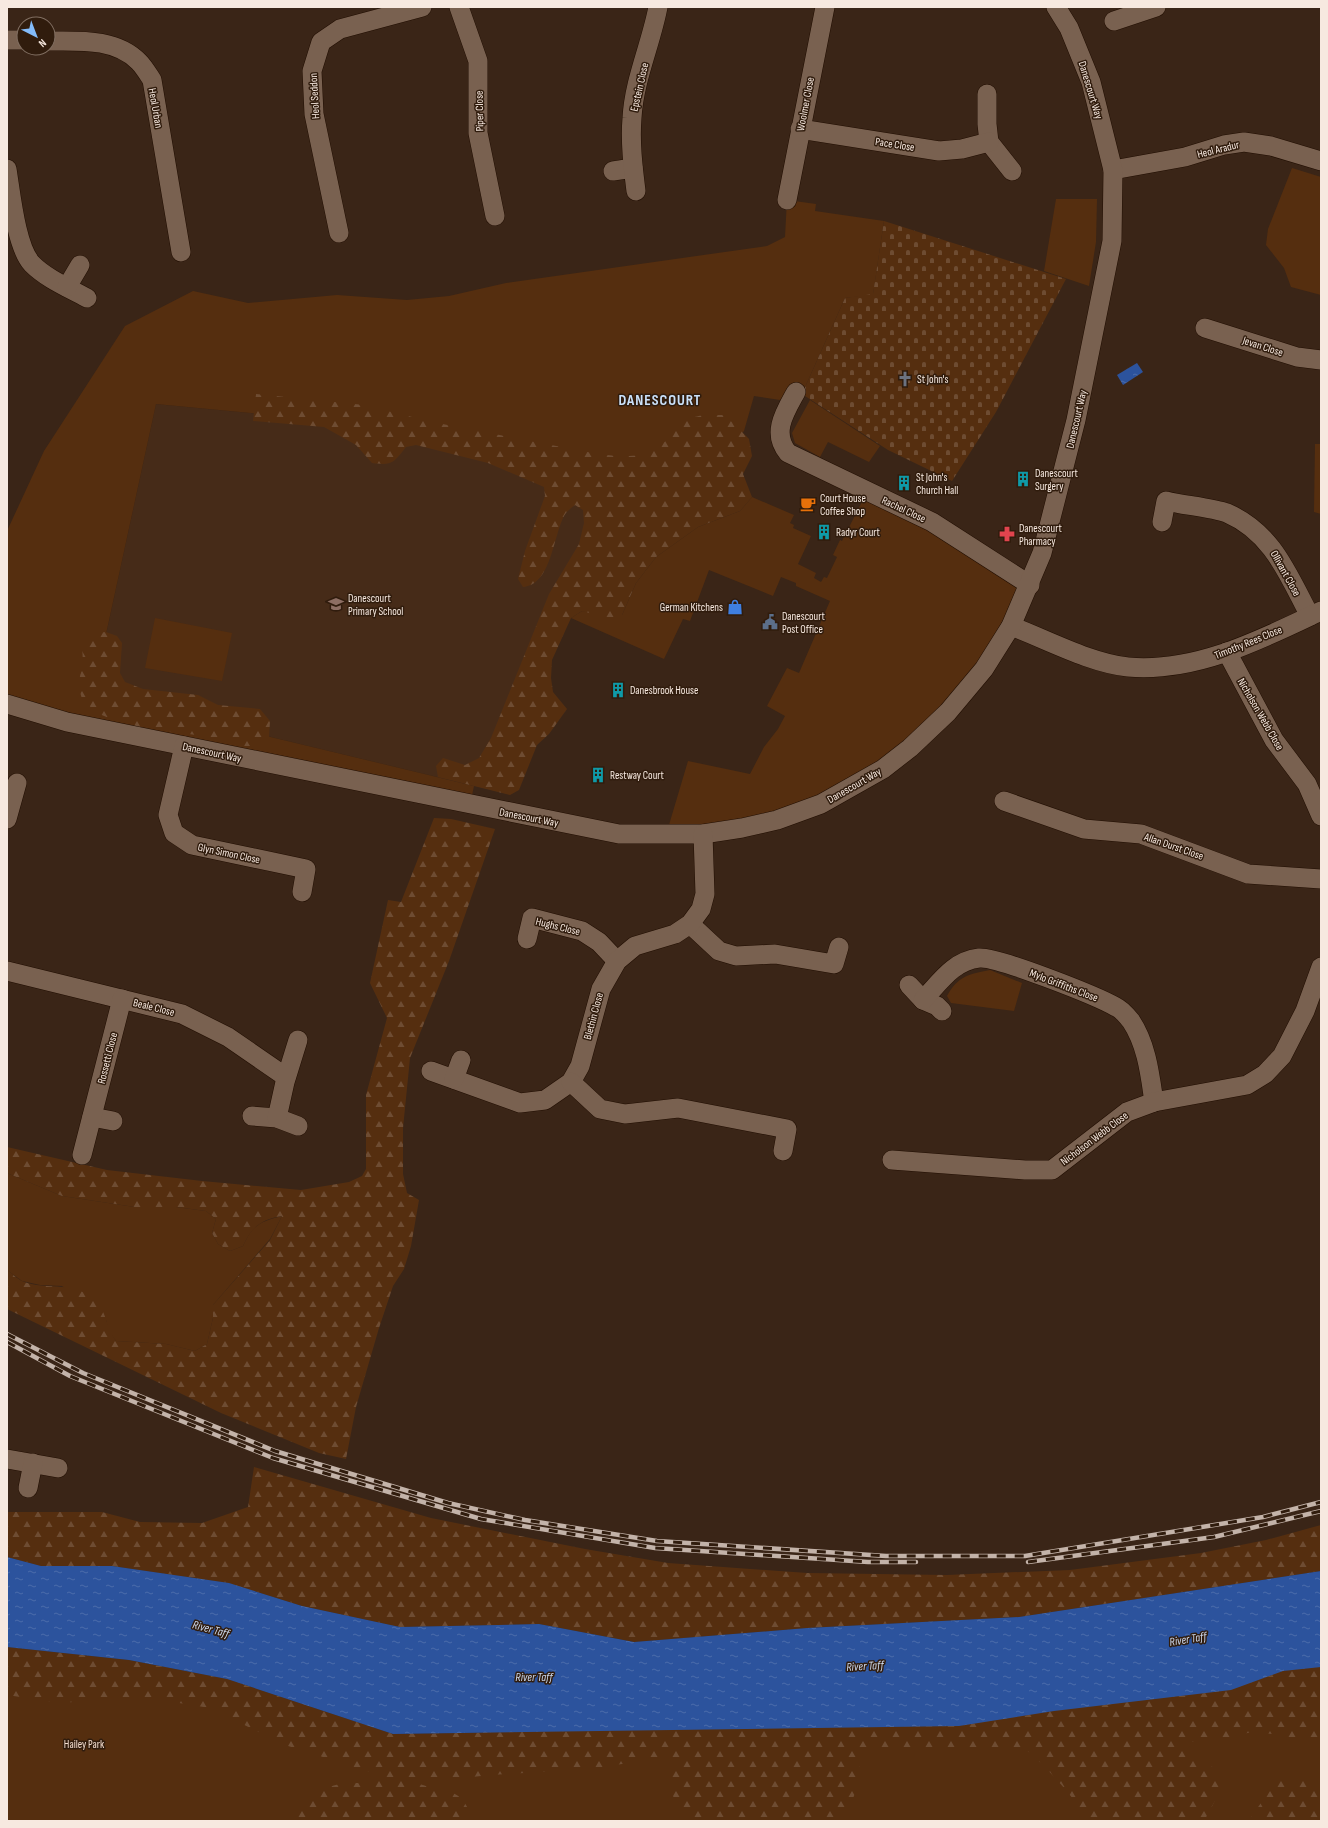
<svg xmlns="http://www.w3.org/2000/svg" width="1328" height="1828" viewBox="0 0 1328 1828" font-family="'Sofia Sans Condensed',sans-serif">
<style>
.built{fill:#462b18}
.green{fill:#552e0f}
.forest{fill:url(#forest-firs)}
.cemetery{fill:url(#cemetery-stones)}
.water{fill:url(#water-ripples)}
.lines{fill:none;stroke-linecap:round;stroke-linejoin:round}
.street-casing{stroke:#210e02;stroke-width:20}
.street{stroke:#796150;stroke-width:19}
.rail-casing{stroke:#c3b3a9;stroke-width:4.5}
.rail{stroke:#301c0d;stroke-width:3;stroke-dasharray:9;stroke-linecap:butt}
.labels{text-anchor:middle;stroke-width:3;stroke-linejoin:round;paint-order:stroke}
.street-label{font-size:11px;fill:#f7e9e0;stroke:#301c0d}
.poi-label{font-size:11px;fill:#f7e9e0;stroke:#301c0d;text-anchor:start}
.park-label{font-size:11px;fill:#f4ddcf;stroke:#301c0d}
.water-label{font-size:12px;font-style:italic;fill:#cedaef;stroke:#301c0d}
.district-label{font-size:15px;font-weight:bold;letter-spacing:1px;fill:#cbe1f9;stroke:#301c0d}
</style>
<defs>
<pattern id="forest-firs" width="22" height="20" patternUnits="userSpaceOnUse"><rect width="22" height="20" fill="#552e0f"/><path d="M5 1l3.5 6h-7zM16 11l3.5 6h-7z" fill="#6e4c32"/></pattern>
<pattern id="cemetery-stones" width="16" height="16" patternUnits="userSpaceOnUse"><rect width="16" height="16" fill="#552e0f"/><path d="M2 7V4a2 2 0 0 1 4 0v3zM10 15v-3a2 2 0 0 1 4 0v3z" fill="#6e4c32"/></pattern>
<pattern id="water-ripples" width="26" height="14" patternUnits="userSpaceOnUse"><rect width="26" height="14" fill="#2c539d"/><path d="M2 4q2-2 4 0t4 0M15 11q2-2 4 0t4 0" fill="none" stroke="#4b6caa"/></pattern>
</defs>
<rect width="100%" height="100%" fill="#3a2517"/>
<polygon class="built" points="156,404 358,423 616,489 474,786 93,694"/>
<g class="green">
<polygon points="1292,168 1321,177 1321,295 1291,287 1284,268 1266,245 1268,229"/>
<polygon points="1056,199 1097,199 1096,242 1089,286 1044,271"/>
<polygon points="787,200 816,204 815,211 884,221 873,295 845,298 802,394 789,391 780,400 754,396 744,431 732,443 626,494 358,423 156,404 93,694 474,786 470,805 7,704 7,531 44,451 125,326 193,291 248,303 337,295 407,300 449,296 506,283 767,246 785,237"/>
<polygon points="810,400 880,446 869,462 828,442 820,457 795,443 792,433"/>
<polygon points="1315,444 1321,444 1321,514 1314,512"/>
<polygon points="867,492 1030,585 948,712 821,804 666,835 688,761 750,774 764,747 778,729 785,716 767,706 787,668 799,673 830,601 796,586 796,583 781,577 773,596 709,570 690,621 683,619 664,659 571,618 582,611 622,615 636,583 656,557 698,527 740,511 752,497 794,515 790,523 794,525 793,528 811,536 798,564 816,573 814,578 821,582 824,577 827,578 837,557 833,555 840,540 842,541"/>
<polygon points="155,618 232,633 222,681 145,668"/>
<path d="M990,970l32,13 -8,28 -63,-8 -4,-7c11,-20 22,-22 43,-26z"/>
<path d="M7,1173l55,23 73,11h41l30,4 10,8 -4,14 6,11 12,7 13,-5c10,-22 17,-24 39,-30l-12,23 -57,66v13l-6,26 -12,7 -29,-7 -50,-3 -7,-9 -3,-12 -44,-34 -22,-1 -18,-4 -15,-11z"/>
<polygon points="7,1656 363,1742 1321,1662 1321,1821 7,1821"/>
</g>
<g class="forest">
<path d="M256,394l108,11 68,17 166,32c19,2 39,5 57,-4 5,-2 10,-9 14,-13 22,-23 25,-22 56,-22l24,24 3,17 -9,18 9,23 -12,14 -42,16 -42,30 -20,26 -14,32 -7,5 -33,-9 -11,7 -19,42 -1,18 2,14 14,17 -18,25 -12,11 -18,45 -9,5 -72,-18 -2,-11 7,-8 22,7 14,-7 12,-20 58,-144 30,-50 5,-21 -1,-13 -8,-5c-4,3 -9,7 -11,11 -11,21 -13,69 -41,71l-5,-8 7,-28 20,-55 -1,-9 -56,-24 -72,-18 -10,2c-12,15 -13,19 -34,16l-16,-18 -32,-18 -71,-6z"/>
<polygon points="106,632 117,636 122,643 120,673 125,682 143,689 198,695 218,705 260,709 270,721 269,737 267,742 258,746 245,746 219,738 128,726 97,713 82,699 78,685 83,663 82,644 94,633"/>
<path d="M434,818l17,1 44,10 -46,132 -39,97 -7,70v46l4,19 12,7 -8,46 -7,23 -11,17 -14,42 -23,79 -10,52 -27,-6 -98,-40 -214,-104v-39c5,3 10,9 15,11 24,11 57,-3 77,24 8,11 8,24 17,36l50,3 29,7 12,-7 6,-26v-13l57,-65 12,-24c-20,3 -31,11 -39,30l-13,5 -12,-7 -6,-11 4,-14 -10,-8 -30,-4h-41l-73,-11 -55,-23v-26l100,23 95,11 99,9 48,-8 13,-6 4,-7v-74l21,-77 -17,-35 18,-83 13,2z"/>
<polygon points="254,1467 431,1518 585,1549 668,1563 807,1573 947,1575 1070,1570 1201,1553 1266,1540 1321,1525 1321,1571 1019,1617 807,1628 634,1642 539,1624 400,1627 302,1606 228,1583 112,1566 41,1566 7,1557 7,1512 102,1512 140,1522 202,1523 248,1507"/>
<path d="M7,1647l122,13 98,19 166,55 566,-8 95,-15 177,-21 52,-19 38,-4v72l-26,1 -22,-6 -21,-2 -26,6 -31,3 -16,5c7,6 17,9 25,14 27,18 12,39 0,61h-115c-18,-27 -41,-53 -66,-74l-164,3 1,32 -13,30 -9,9h-147c-10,-12 -27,-31 -21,-49 1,-4 7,-9 9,-13l-11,-2 -79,12 -98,6 -39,4h-43c26,16 54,1 63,42h-182c14,-23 33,-37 60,-38 13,0 21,0 33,-7l-98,-31 -75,-37 -68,-11 -82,6 -53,-8z"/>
<polygon points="1297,1777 1321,1780 1321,1821 1248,1821 1274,1785 1283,1778"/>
</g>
<polygon class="cemetery" points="884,221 1066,279 996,412 952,481 888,450 802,394 845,298 873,294"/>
<g class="water">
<polygon points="1137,363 1143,372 1123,385 1117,375"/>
<polygon points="7,1557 41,1566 112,1566 229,1583 302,1606 400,1627 539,1624 634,1642 807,1628 1019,1617 1321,1571 1321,1667 1283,1671 1231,1690 1054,1711 959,1726 393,1734 227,1679 129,1660 7,1647"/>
</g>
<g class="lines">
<defs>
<g id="street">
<polyline points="459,7 478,61 478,133 495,216"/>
<polyline points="1114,21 1156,7"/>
<polyline points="7,40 24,40"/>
<path d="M48,41c31,0 68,-3 91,21 5,5 9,12 13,18l29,172"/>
<polyline points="987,94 987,124 989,142 1012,171"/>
<polyline points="800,129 939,151 962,149 989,142"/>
<path d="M7,169c4,24 9,78 25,95 15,15 37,24 55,34"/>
<polyline points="1113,170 1185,157 1224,145 1244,142 1271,146 1321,161"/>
<polyline points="613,171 633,168"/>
<path d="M636,191c-3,-24 -6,-49 -4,-73 2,-38 19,-74 26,-111"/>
<polyline points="787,200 825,7"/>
<polyline points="339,233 314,114 312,71 321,42 340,29 422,7"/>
<polyline points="67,287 80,265"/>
<polyline points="1205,328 1297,357 1321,360"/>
<path d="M796,392c-11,20 -25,41 -8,61l144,69 98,63"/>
<path d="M1162,522l4,-21c16,4 47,7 61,12 46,20 61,62 83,103"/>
<path d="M1011,626c37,14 79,37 117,41 68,6 134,-28 193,-56"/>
<polyline points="1227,652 1274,740 1307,784 1321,816"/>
<polyline points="7,704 67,722 619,834 703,834 742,828 777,820 821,804 883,769 910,748 948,712 984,669 1011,626 1042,553 1076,420 1112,241 1113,170 1091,82 1069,28 1056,7"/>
<polyline points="184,746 168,815 174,833 192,845 306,869 302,892"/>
<polyline points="1004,801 1084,829 1141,834 1248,874 1321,879"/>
<polyline points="7,819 17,783"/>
<polyline points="690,924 719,951 736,956 775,954 834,964 839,947"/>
<polyline points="527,939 532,918 582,931 599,942 617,961"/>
<polyline points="7,971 182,1014 228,1037 286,1077"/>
<polyline points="909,985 923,1000 937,1006 942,1011"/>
<path d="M923,1000c17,-18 30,-39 56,-42 17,-2 118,38 137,49 5,2 11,9 15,14 16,24 19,54 23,81"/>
<polyline points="431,1071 520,1103 545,1100 571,1082 580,1066 601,989 617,961 635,946 675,934 690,924 701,909 705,894 703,834"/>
<polyline points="454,1079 461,1060"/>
<polyline points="571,1082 600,1109 625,1114 678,1108 787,1129 783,1151"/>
<polyline points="252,1116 277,1118 298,1126"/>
<polyline points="92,1117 113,1121"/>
<polyline points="277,1118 285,1082 298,1040"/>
<polyline points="82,1155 122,999"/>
<polyline points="892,1160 1025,1170 1052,1170 1127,1112 1154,1102 1247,1085 1265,1074 1282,1056 1305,1011 1321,967"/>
<polyline points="7,1459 58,1468"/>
<polyline points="28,1488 33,1463"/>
</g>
</defs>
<use href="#street" class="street-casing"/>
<use href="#street" class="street"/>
<defs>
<g id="rail">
<polyline points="7,1334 83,1373 275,1451 448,1503 525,1520 657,1541 886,1556 1025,1556 1263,1517 1321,1502"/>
<polyline points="7,1342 70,1376 273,1458 481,1519 655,1548 868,1562 916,1562"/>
<polyline points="1028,1562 1214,1537 1321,1511"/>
</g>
</defs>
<use href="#rail" class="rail-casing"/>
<use href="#rail" class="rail"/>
</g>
<defs>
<symbol id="church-bare" viewBox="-9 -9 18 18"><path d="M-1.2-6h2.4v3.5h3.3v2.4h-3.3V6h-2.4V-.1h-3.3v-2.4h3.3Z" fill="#6b7280" stroke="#301c0d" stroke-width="2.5" paint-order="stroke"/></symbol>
<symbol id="building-bare" viewBox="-9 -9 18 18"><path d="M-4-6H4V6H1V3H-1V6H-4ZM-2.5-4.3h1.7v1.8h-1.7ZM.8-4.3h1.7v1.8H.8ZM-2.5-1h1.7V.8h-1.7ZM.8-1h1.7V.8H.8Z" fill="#0f9aa8" stroke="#301c0d" stroke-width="2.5" paint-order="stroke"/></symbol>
<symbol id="cafe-bare" viewBox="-9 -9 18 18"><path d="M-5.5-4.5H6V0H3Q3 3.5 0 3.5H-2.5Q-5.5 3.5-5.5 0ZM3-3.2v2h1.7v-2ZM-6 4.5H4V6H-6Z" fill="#e8710a" stroke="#301c0d" stroke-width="2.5" paint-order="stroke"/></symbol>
<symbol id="pharmacy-bare" viewBox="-9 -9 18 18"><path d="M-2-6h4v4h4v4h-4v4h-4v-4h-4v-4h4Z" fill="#e0444e" stroke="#301c0d" stroke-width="2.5" paint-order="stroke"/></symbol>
<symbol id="school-bare" viewBox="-9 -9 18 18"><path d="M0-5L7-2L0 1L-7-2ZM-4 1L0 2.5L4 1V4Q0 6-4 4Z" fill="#8d6e63" stroke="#301c0d" stroke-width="2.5" paint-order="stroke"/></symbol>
<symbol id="shop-bare" viewBox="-9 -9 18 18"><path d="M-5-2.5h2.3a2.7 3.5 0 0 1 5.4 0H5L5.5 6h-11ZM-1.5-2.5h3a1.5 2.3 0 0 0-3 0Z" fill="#3f7fe0" stroke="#301c0d" stroke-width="2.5" paint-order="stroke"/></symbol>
<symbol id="civic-bare" viewBox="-9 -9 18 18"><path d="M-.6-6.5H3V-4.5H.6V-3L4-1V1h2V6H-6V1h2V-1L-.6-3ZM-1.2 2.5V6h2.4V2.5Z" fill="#5c6f8a" stroke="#301c0d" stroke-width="2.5" paint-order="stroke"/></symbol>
</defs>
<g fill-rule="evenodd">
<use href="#church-bare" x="894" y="368" width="22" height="22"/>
<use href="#building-bare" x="1012" y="468" width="22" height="22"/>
<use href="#building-bare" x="893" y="472" width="22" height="22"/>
<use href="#cafe-bare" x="797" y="493" width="22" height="22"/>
<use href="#building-bare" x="813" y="521" width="22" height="22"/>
<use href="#pharmacy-bare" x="996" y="523" width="22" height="22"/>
<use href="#school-bare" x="325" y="593" width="22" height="22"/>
<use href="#shop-bare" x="724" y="596" width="22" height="22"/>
<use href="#civic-bare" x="759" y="611" width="22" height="22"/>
<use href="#building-bare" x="607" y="679" width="22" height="22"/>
<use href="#building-bare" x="587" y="764" width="22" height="22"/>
</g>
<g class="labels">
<g class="street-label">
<text transform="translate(639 87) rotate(-77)" y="4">Epstein Close</text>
<text transform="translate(1091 90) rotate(73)" y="4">Danescourt Way</text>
<text transform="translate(314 96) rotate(-93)" y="4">Heol Seddon</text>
<text transform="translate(805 104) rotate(-79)" y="4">Woolmer Close</text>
<text transform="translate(156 108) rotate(80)" y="4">Heol Urban</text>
<text transform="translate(479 111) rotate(-91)" y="4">Piper Close</text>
<text transform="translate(895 144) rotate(9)" y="4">Pace Close</text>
<text transform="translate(1218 149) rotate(-14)" y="4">Heol Aradur</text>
<text transform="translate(1263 346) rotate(18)" y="4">Jevan Close</text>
<text transform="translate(1076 419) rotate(-77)" y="4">Danescourt Way</text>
<text transform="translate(904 509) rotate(25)" y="4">Rachel Close</text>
<text transform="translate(1286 573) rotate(61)" y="4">Ollivant Close</text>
<text transform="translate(1248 642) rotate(-22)" y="4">Timothy Rees Close</text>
<text transform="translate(1261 714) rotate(60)" y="4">Nicholson Webb Close</text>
<text transform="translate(212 752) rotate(12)" y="4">Danescourt Way</text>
<text transform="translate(854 785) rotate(-30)" y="4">Danescourt Way</text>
<text transform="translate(529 817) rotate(11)" y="4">Danescourt Way</text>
<text transform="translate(1174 846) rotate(19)" y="4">Allan Durst Close</text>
<text transform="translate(229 853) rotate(12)" y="4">Glyn Simon Close</text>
<text transform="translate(558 926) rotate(14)" y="4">Hughs Close</text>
<text transform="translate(1064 985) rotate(21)" y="4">Mylo Griffiths Close</text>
<text transform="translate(154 1007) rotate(14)" y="4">Beale Close</text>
<text transform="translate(593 1016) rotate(-75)" y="4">Blethin Close</text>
<text transform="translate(107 1058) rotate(-76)" y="4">Rossetti Close</text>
<text transform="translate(1094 1138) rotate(-37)" y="4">Nicholson Webb Close</text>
</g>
<g class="poi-label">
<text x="917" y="383">St John's</text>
<text x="1035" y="477">Danescourt<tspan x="1035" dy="13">Surgery</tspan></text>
<text x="916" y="481">St John's<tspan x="916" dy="13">Church Hall</tspan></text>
<text x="820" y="502">Court House<tspan x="820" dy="13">Coffee Shop</tspan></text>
<text x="1019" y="532">Danescourt<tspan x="1019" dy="13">Pharmacy</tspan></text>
<text x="836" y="536">Radyr Court</text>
<text x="348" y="602">Danescourt<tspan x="348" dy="13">Primary School</tspan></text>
<text x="723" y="611" text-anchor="end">German Kitchens</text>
<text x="782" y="620">Danescourt<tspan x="782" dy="13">Post Office</tspan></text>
<text x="630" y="694">Danesbrook House</text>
<text x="610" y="779">Restway Court</text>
</g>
<g class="park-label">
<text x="84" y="1748">Hailey Park</text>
</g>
<g class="water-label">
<text transform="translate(211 1629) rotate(15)" y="4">River Taff</text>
<text transform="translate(1188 1639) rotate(-9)" y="4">River Taff</text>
<text transform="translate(865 1666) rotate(-3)" y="4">River Taff</text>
<text x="534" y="1681">River Taff</text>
</g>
<g class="district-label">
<text x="660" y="405">DANESCOURT</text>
</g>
</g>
<rect width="1328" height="1828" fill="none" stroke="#f7e9e0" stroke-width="16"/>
<g transform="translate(36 36) rotate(138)"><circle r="19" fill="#301c0d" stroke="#806e61"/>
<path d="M0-3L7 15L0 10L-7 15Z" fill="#83bcfb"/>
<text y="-6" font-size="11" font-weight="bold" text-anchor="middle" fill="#f7e9e0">N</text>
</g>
</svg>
